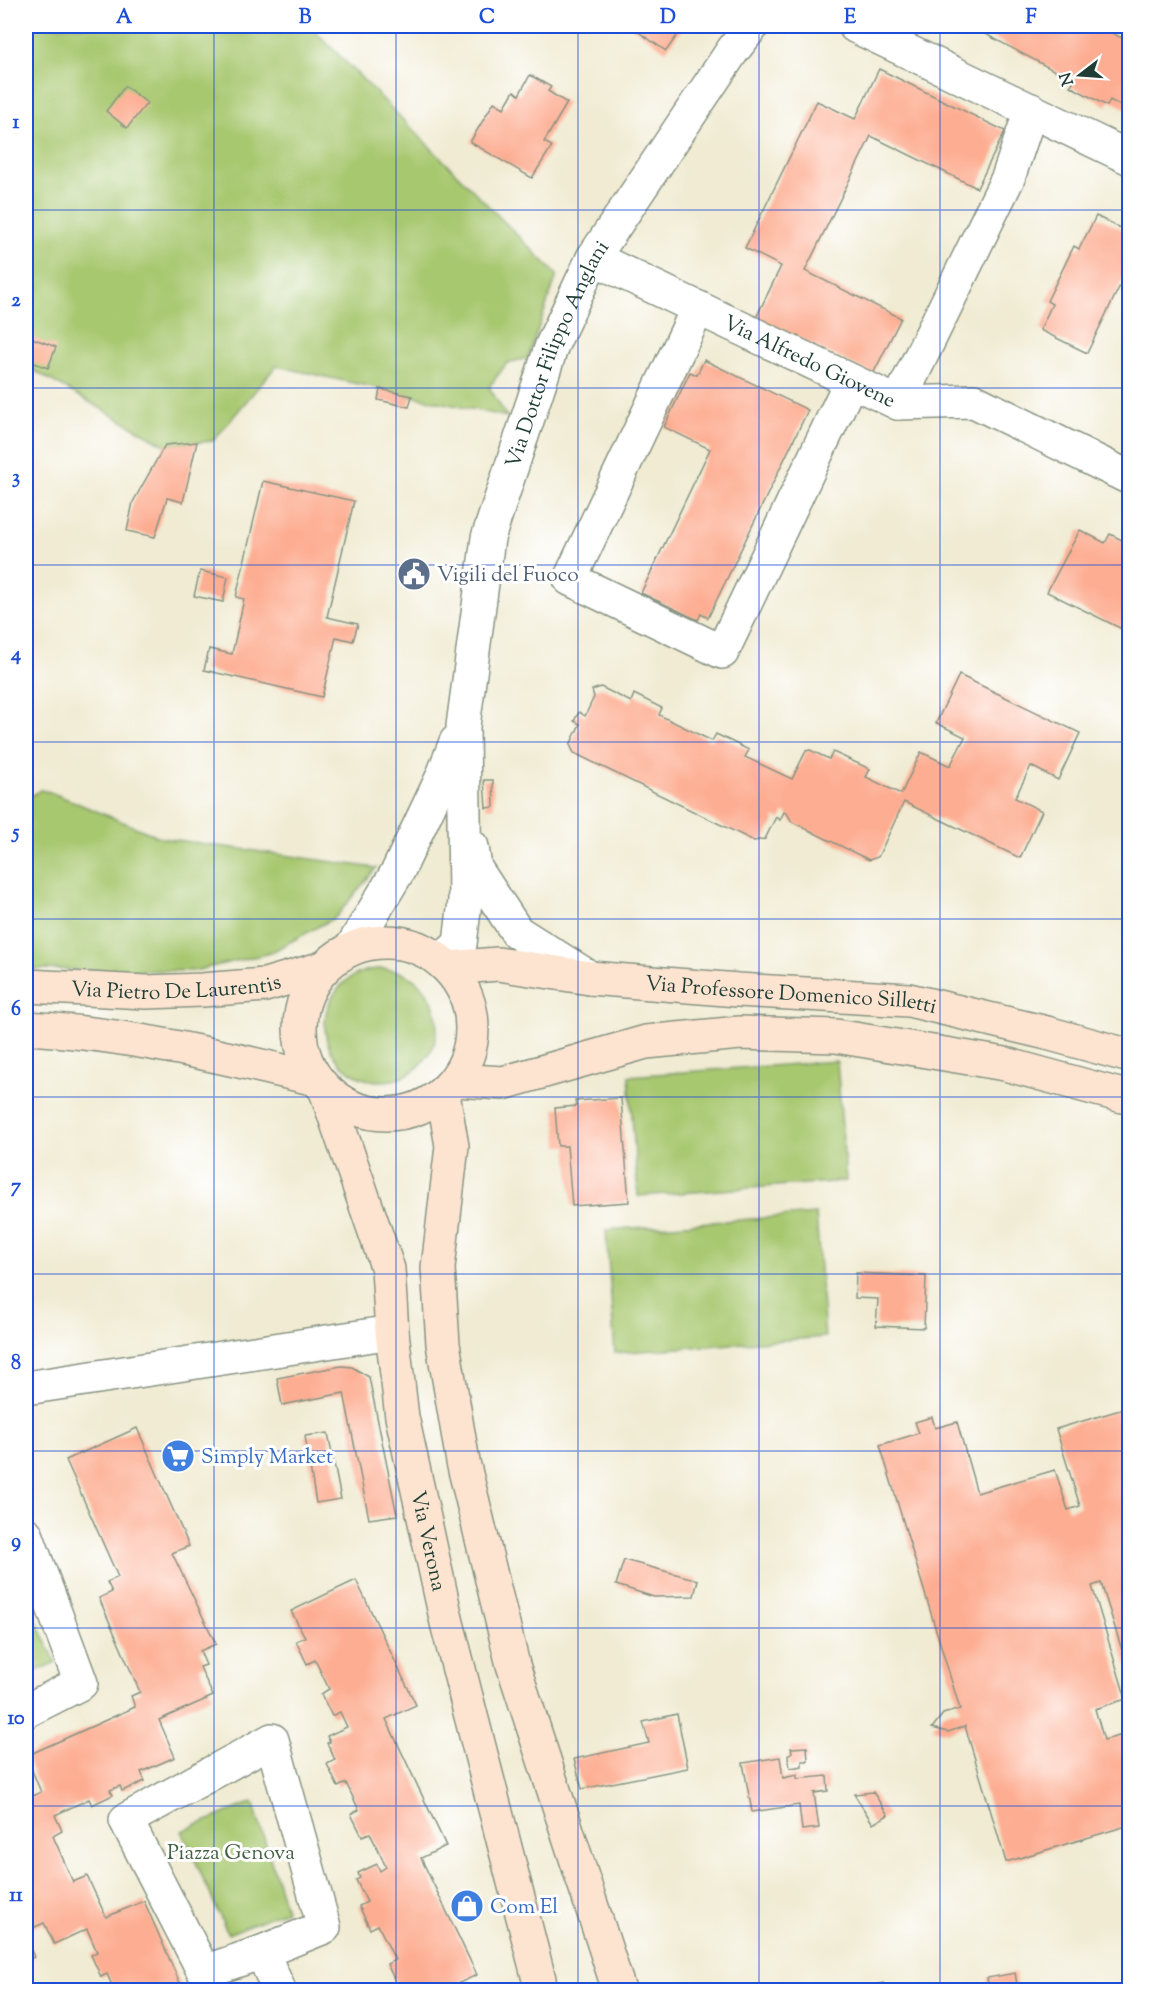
<svg xmlns="http://www.w3.org/2000/svg" width="1155" height="2016" viewBox="0 0 1155 2016" font-family="'Sorts Mill Goudy',serif">
<style>
.green{fill:#a8c870;stroke:#648252;stroke-width:1.5}
.building{fill:#fdad92}
.lines{fill:none;stroke-linecap:round;stroke-linejoin:round}
.street-casing{stroke:#889483;stroke-width:36}
.secondary-casing{stroke:#889483;stroke-width:36}
.street{stroke:#fff;stroke-width:33}
.secondary{stroke:#fde4d1;stroke-width:33}
.grid{fill:none;stroke:#1d4ed8;stroke-width:1.5;stroke-opacity:0.55}
.labels{text-anchor:middle;stroke-width:6;stroke-linejoin:round;paint-order:stroke}
.street-label{font-size:21px;fill:#1f3d34;stroke:#fff}
.service-label{font-size:21px;fill:#4e5e75;stroke:#fff;text-anchor:start}
.shop-label{font-size:21px;fill:#366cbe;stroke:#fff;text-anchor:start}
.park-label{font-size:21px;fill:#416043;stroke:#fff}
.neatline{fill:none;stroke:#1d4ed8;stroke-width:2}
.grid-label{font-size:20px;text-anchor:middle;font-weight:bold;fill:#1d4ed8}
</style>
<rect width="100%" height="100%" fill="#fff"/>
<filter id="ink" filterUnits="userSpaceOnUse"><feTurbulence type="fractalNoise" baseFrequency=".0167" numOctaves="2"/><feDisplacementMap in="SourceGraphic" scale="12" xChannelSelector="R" yChannelSelector="G"/><feConvolveMatrix kernelMatrix="1 2 1 2 8 2 1 2 1" color-interpolation-filters="sRGB"/></filter>
<filter id="wash" filterUnits="userSpaceOnUse"><feTurbulence type="fractalNoise" baseFrequency=".008" numOctaves="4" result="noise"/><feDisplacementMap in="SourceGraphic" scale="24" xChannelSelector="R" yChannelSelector="G"/><feGaussianBlur stdDeviation="1.35" result="paint"/><feColorMatrix in="noise" values="0 0 0 0 0 0 0 0 0 0 0 0 0 0 0 0 0 1.4 0 .05"/><feComposite in="paint" operator="in"/></filter>
<g filter="url(#wash)">
<rect width="100%" height="100%" fill="#f0ebd2"/>
<g class="green">
<polygon points="26,26 310,26 557,275 528,358 507,363 489,387 507,417 276,366 213,441 165,445 26,366"/>
<polygon points="40,790 50,792 162,838 376,868 336,917 270,953 193,971 26,969 26,800"/>
<circle cx="381" cy="1025" r="56"/>
<polygon points="837,1061 846,1181 638,1196 629,1076"/>
<polygon points="816,1214 825,1337 615,1353 606,1230"/>
<polygon points="26,1599 56,1662 26,1676"/>
<polygon points="253,1802 286,1910 228,1934 182,1831"/>
</g>
<g id="blocks">
<g class="building">
<polygon points="630,26 684,26 666,51"/>
<polygon points="978,26 1098,26 1130,42 1130,111 1110,100 1107,106 1070,86 1074,81 976,29"/>
<polygon points="879,69 1005,131 977,188 871,136 805,271 901,318 873,374 756,318 781,266 745,248 817,101 855,119"/>
<polygon points="530,75 551,87 548,91 567,103 544,142 552,146 532,178 470,142 494,102 504,108 514,91 519,95"/>
<polygon points="125,86 147,103 127,128 106,111"/>
<polygon points="1096,216 1130,233 1130,265 1087,353 1040,330 1052,304 1047,301 1074,246 1079,249"/>
<polygon points="32,338 56,347 48,368 26,360"/>
<polygon points="704,360 808,410 708,618 701,614 698,620 641,593 710,449 664,427 690,372 697,375"/>
<polygon points="380,389 412,396 409,407 378,400"/>
<polygon points="197,442 183,502 167,498 155,537 127,531 133,502 165,445"/>
<polygon points="263,481 354,501 327,617 358,624 353,641 336,637 322,697 204,670 209,649 232,654 244,599 236,597"/>
<polygon points="1080,530 1105,543 1110,534 1128,543 1123,552 1130,555 1130,633 1047,592"/>
<polygon points="200,571 228,577 223,602 194,596"/>
<polygon points="959,675 1080,733 1058,780 1031,766 1015,798 1042,811 1020,858 904,802 878,857 869,860 792,822 788,815 784,812 780,820 776,817 765,839 754,841 574,753 570,745 580,724 574,721 579,712 585,716 594,697 592,690 601,687 631,702 634,694 662,708 659,715 712,741 716,734 749,750 745,757 792,779 806,751 810,750 829,759 833,752 870,769 866,777 901,794 921,752 950,766 965,737 936,723"/>
<polygon points="484,780 493,780 494,807 486,808"/>
<polygon points="621,1098 629,1202 572,1206 567,1146 558,1146 555,1108 576,1106 575,1101"/>
<polygon points="856,1273 926,1276 924,1328 876,1326 878,1299 855,1298"/>
<polygon points="341,1366 352,1367 369,1377 397,1515 369,1519 344,1393 282,1405 277,1378"/>
<polygon points="1130,1407 1130,1665 1127,1666 1101,1583 1092,1586 1126,1699 1095,1709 1104,1740 1130,1733 1130,1825 1006,1862 965,1726 948,1732 932,1728 943,1714 960,1709 880,1445 919,1433 915,1422 932,1417 935,1428 957,1422 977,1493 1055,1470 1068,1510 1080,1506 1056,1429"/>
<polygon points="137,1428 189,1546 172,1553 216,1644 200,1651 206,1665 200,1667 213,1696 159,1720 175,1757 141,1772 145,1781 122,1791 120,1786 110,1790 113,1795 92,1805 89,1799 55,1815 62,1831 53,1836 73,1882 87,1876 106,1917 144,1901 183,1990 114,1990 107,1974 101,1977 91,1955 97,1952 87,1929 54,1944 44,1923 26,1931 26,1799 41,1792 26,1756 135,1707 131,1696 140,1692 99,1598 112,1592 107,1582 118,1577 66,1460"/>
<polygon points="328,1433 341,1499 316,1503 305,1436"/>
<polygon points="624,1560 698,1580 694,1596 654,1597 616,1585"/>
<polygon points="356,1580 416,1705 386,1719 446,1846 421,1858 477,1975 444,1990 410,1990 406,1983 398,1987 387,1964 395,1960 378,1925 370,1929 359,1906 367,1902 356,1880 360,1878 358,1873 377,1864 380,1871 386,1867 370,1833 362,1836 351,1814 359,1810 346,1783 338,1787 327,1764 335,1760 327,1743 330,1742 327,1736 347,1727 340,1712 332,1716 321,1694 329,1689 315,1660 307,1664 296,1641 305,1637 291,1611"/>
<polygon points="677,1714 688,1768 582,1789 574,1759 649,1743 643,1722"/>
<polygon points="807,1747 808,1761 802,1761 802,1766 790,1768 788,1755 792,1752 791,1748"/>
<polygon points="780,1757 783,1778 797,1775 797,1779 827,1776 828,1791 814,1793 819,1828 802,1830 799,1805 752,1812 743,1763"/>
<polygon points="873,1792 888,1815 873,1824 854,1794"/>
<polygon points="26,1939 34,1957 26,1961"/>
<polygon points="1015,1973 1018,1990 989,1990 987,1978"/>
<polygon points="884,1983 886,1990 854,1990 854,1989"/>
</g>
</g>
</g>
<g filter="url(#ink)">
<use href="#blocks" fill-opacity="0" stroke="#889483" stroke-width="1.5"/>
<g class="lines">
<defs>
<g id="street">
<polyline points="855,26 1130,158"/>
<path id="s1" d="M593,258l305,145 76,-2 156,77"/>
<polyline points="698,308 570,579 722,652 851,381"/>
<polyline points="898,403 1008,178 1031,110"/>
<polyline points="472,847 475,868 517,932 590,978"/>
<polyline points="351,949 398,871 442,778 456,742"/>
<path id="s2" d="M441,961l19,-17 5,-43 -2,-175 25,-188 64,-193 41,-87 140,-208 19,-24"/>
<polyline points="26,1388 392,1332"/>
<polyline points="26,1534 81,1683 26,1711"/>
<polygon points="272,1740 324,1927 262,1952 204,1972 126,1820"/>
<polyline points="262,1952 279,1990"/>
</g>
<g id="secondary">
<circle cx="386" cy="1028" r="86"/>
<path id="s3" d="M448,968l50,-4 92,14 148,12 171,10 138,33 83,23"/>
<path id="s4" d="M26,986l120,6 56,-2 63,-5 58,-17"/>
<path d="M26,1028c98,5 195,28 290,51"/>
<polyline points="456,1080 503,1083 646,1042 740,1033 836,1036 1005,1064 1130,1098"/>
<path id="s5" d="M326,1091l62,178 4,63 10,85 45,206 92,356 1,11"/>
<polyline points="443,1094 452,1146 438,1268 443,1344 463,1462 513,1665 619,1990"/>
</g>
</defs>
<use href="#street" class="street-casing"/>
<use href="#secondary" class="secondary-casing"/>
<use href="#street" class="street"/>
<use href="#secondary" class="secondary"/>
</g>
</g>
<path class="grid" d="M214,26v1964M396,26v1964M578,26v1964M759,26v1964M940,26v1964M26,210h1104M26,388h1104M26,565h1104M26,742h1104M26,919h1104M26,1097h1104M26,1274h1104M26,1451h1104M26,1628h1104M26,1806h1104"/>
<defs>
<symbol id="civic-disc" viewBox="-11 -11 22 22"><circle r="9.5" fill="#5c6f8a" stroke="#fff"/><path d="M-.6-6.5H3V-4.5H.6V-3L4-1V1h2V6H-6V1h2V-1L-.6-3ZM-1.2 2.5V6h2.4V2.5Z" fill="#fff"/></symbol>
<symbol id="supermarket-disc" viewBox="-11 -11 22 22"><circle r="9.5" fill="#3f7fe0" stroke="#fff"/><path d="M-6-5.5h2.5l.6 2H6L4.5 2H-2.5L-4.4-4H-6ZM-1.5 3.2a1.3 1.3 0 1 0 .1 0ZM3 3.2a1.3 1.3 0 1 0 .1 0Z" fill="#fff"/></symbol>
<symbol id="shop-disc" viewBox="-11 -11 22 22"><circle r="9.5" fill="#3f7fe0" stroke="#fff"/><path d="M-5-2.5h2.3a2.7 3.5 0 0 1 5.4 0H5L5.5 6h-11ZM-1.5-2.5h3a1.5 2.3 0 0 0-3 0Z" fill="#fff"/></symbol>
</defs>
<g fill-rule="evenodd">
<use href="#civic-disc" x="395" y="555" width="38" height="38"/>
<use href="#supermarket-disc" x="159" y="1437" width="38" height="38"/>
<use href="#shop-disc" x="448" y="1887" width="38" height="38"/>
</g>
<g class="labels">
<g class="street-label">
<text dy="7" stroke="none"><textPath href="#s2" startOffset="630">Via Dottor Filippo Anglani</textPath></text>
<text dy="7" stroke="none"><textPath href="#s1" startOffset="240">Via Alfredo Giovene</textPath></text>
<text dy="7" stroke="none"><textPath href="#s4" startOffset="150">Via Pietro De Laurentis</textPath></text>
<text dy="7" stroke="none"><textPath href="#s3" startOffset="345">Via Professore Domenico Silletti</textPath></text>
<text dy="7" stroke="none"><textPath href="#s5" startOffset="464">Via Verona</textPath></text>
</g>
<g class="service-label">
<text x="437" y="581">Vigili del Fuoco</text>
</g>
<g class="shop-label">
<text x="201" y="1463">Simply Market</text>
<text x="490" y="1913">Com El</text>
</g>
<g class="park-label">
<text x="231" y="1859">Piazza Genova</text>
</g>
</g>
<rect width="1155" height="2016" fill="none" stroke="#fff" stroke-width="66"/>
<g transform="translate(1080 75) rotate(253)" stroke="#ffffff" stroke-width="4.5" paint-order="stroke">
<path d="M0-4.5L10 22L0 15L-10 22Z" fill="#1f3d34"/>
<text y="-9" font-size="16" font-weight="bold" text-anchor="middle" fill="#1f3d34">N</text>
</g>
<rect x="33" y="33" width="1089" height="1950" class="neatline"/>
<g class="grid-label">
<text x="124" y="23">A</text>
<text x="305" y="23">B</text>
<text x="487" y="23">C</text>
<text x="668" y="23">D</text>
<text x="850" y="23">E</text>
<text x="1031" y="23">F</text>
<text x="16" y="128">1</text>
<text x="16" y="306">2</text>
<text x="16" y="483">3</text>
<text x="16" y="660">4</text>
<text x="16" y="838">5</text>
<text x="16" y="1015">6</text>
<text x="16" y="1192">7</text>
<text x="16" y="1369">8</text>
<text x="16" y="1547">9</text>
<text x="16" y="1724">10</text>
<text x="16" y="1901">11</text>
</g>
</svg>
